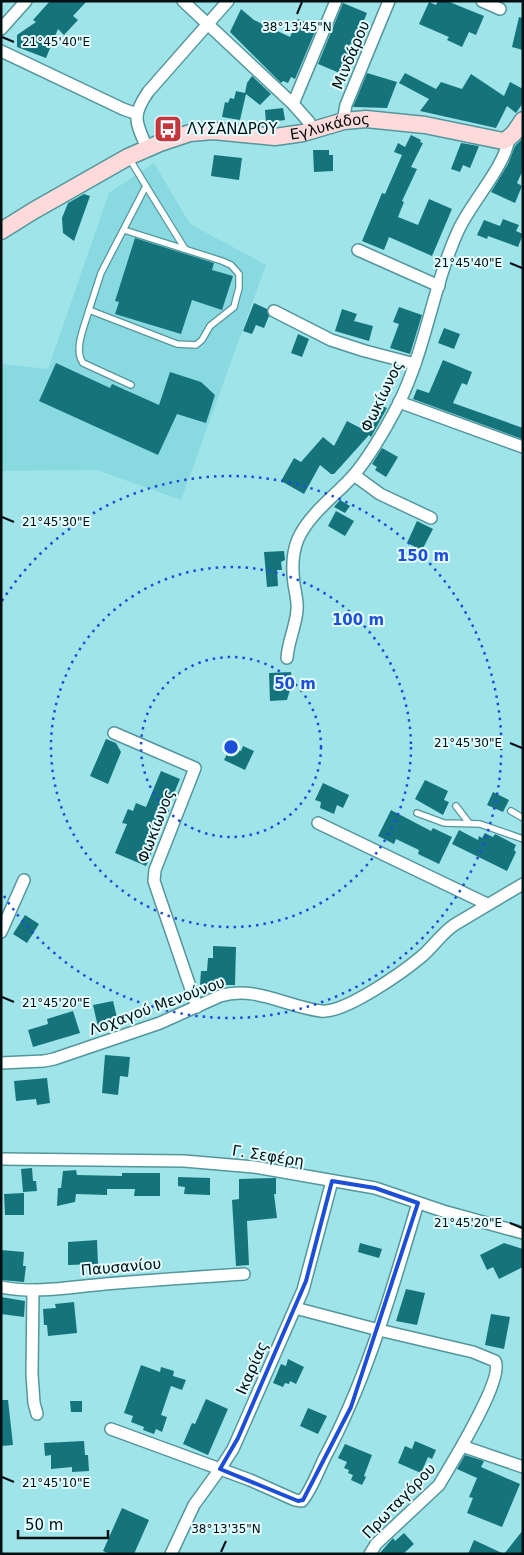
<svg xmlns="http://www.w3.org/2000/svg" width="524" height="1555" viewBox="0 0 524 1555" font-family="'DejaVu Sans',sans-serif">
<style>
.built{fill:#89d9e0}
.building{fill:#15747b}
.lines{fill:none;stroke-linecap:round;stroke-linejoin:round}
.service-casing{stroke:#53969c;stroke-width:8}
.minor-casing{stroke:#53969c;stroke-width:14}
.secondary-casing{stroke:#53969c;stroke-width:19}
.service{stroke:#fff;stroke-width:5.5}
.minor{stroke:#fff;stroke-width:11}
.secondary{stroke:#fedbda;stroke-width:16}
.marked{fill:none;stroke:#1d4ed8;stroke-width:4;stroke-linejoin:round}
.ticks{fill:none;stroke:#000f11;stroke-width:2}
.ring{fill:none;stroke:#1d4ed8;stroke-width:2.5;stroke-dasharray:2.5 5}
.labels{text-anchor:middle;stroke-width:4;stroke-linejoin:round;paint-order:stroke}
.street-label{font-size:15px;fill:#000f11;stroke:#e2fcff}
.poi-label{font-size:15px;fill:#000f11;stroke:#e2fcff;text-anchor:start}
.ticks-label{font-size:12px;text-anchor:middle;fill:#000f11;stroke:#e2fcff;stroke-width:4;stroke-linejoin:round;paint-order:stroke}
.centre{fill:#1d4ed8;stroke:#e2fcff;stroke-width:2.5}
.ring-label{font-size:15px;text-anchor:middle;font-weight:bold;fill:#1d4ed8;stroke:#e2fcff;stroke-width:4;stroke-linejoin:round;paint-order:stroke}
</style>
<rect width="100%" height="100%" fill="#9fe4e9"/>
<polygon class="built" points="154,163 190,224 266,265 181,500 97,470 1,471 1,364 48,369 109,193"/>
<g class="building">
<polygon points="50,1 87,1 73,16 78,20 64,35 58,29 46,58 17,47 17,35 36,22 33,20"/>
<polygon points="438,1 447,1 484,16 476,35 469,32 462,47 447,40 449,37 419,24 429,2 436,5"/>
<polygon points="343,3 367,13 342,74 318,64"/>
<polygon points="241,9 254,20 290,37 298,19 317,27 295,79 291,77 288,83 283,81 281,83 230,32"/>
<polygon points="519,17 523,18 523,50 512,47"/>
<polygon points="367,73 397,82 387,108 353,107"/>
<polygon points="405,73 436,89 441,82 462,89 471,74 504,96 510,82 523,89 523,103 516,113 507,106 496,128 420,111 429,99 399,83"/>
<polygon points="252,76 271,94 260,105 246,94 240,120 222,117 225,102 228,103 230,98 234,99 236,91 245,93 247,83"/>
<polygon points="283,108 285,120 266,123 265,110"/>
<polygon points="411,135 421,140 420,142 423,143 411,167 417,169 402,201 404,202 398,217 418,225 429,199 452,209 432,256 389,237 384,250 362,241 382,193 385,194 402,155 394,152 398,143 405,147"/>
<polygon points="523,138 523,170 517,183 522,186 515,203 491,192 508,164 515,146"/>
<polygon points="461,143 479,146 470,168 463,165 460,172 451,169"/>
<polygon points="313,150 329,150 329,155 333,155 333,171 314,172"/>
<polygon points="214,155 242,158 239,180 211,176"/>
<polygon points="84,194 90,196 74,241 63,233 62,218 68,203"/>
<polygon points="503,219 519,225 516,231 523,234 518,247 488,236 487,239 477,235 484,220 500,226"/>
<polygon points="135,238 214,263 212,270 233,276 222,310 192,300 181,334 115,314 119,302 115,301"/>
<polygon points="254,303 267,309 269,316 264,328 256,325 252,334 243,331"/>
<polygon points="399,307 422,315 410,354 390,348 399,324 393,322"/>
<polygon points="342,309 357,314 354,321 373,326 369,341 335,331"/>
<polygon points="444,328 460,334 454,349 438,343"/>
<polygon points="298,334 309,339 302,357 291,353"/>
<polygon points="443,360 472,372 467,385 462,383 453,403 523,428 522,439 413,399 417,389 429,393"/>
<polygon points="56,363 110,388 112,384 159,405 170,372 201,382 215,395 206,423 177,414 158,455 39,401"/>
<polygon points="378,404 387,408 371,437 369,435 334,474 331,474 320,465 304,494 281,481 294,458 301,462 323,437 334,446 347,421 366,431"/>
<polygon points="382,448 398,457 386,477 375,470 377,467 372,464"/>
<polygon points="340,500 350,506 345,513 334,507"/>
<polygon points="336,511 354,521 345,536 328,526"/>
<polygon points="417,521 433,529 422,550 407,543"/>
<polygon points="284,551 285,560 281,562 282,570 277,570 278,586 267,587 264,552"/>
<polygon points="291,672 292,683 287,700 270,701 269,673"/>
<polygon points="106,739 116,743 121,752 108,784 90,776"/>
<polygon points="231,746 241,751 243,746 254,751 245,770 224,760"/>
<polygon points="161,771 180,779 167,810 162,807 146,846 153,849 146,866 115,853 127,824 122,823 128,809 133,811 136,803 146,807"/>
<polygon points="425,780 448,791 444,800 449,802 443,815 415,799"/>
<polygon points="323,783 349,795 343,808 337,805 334,814 320,808 321,802 315,800"/>
<polygon points="493,792 509,800 503,812 487,805"/>
<polygon points="391,810 431,831 433,828 452,837 439,864 418,854 419,850 396,839 394,844 378,836"/>
<polygon points="459,830 478,840 479,836 482,838 485,833 493,837 495,834 516,845 514,850 516,852 507,871 452,844"/>
<polygon points="25,915 39,924 27,943 13,934"/>
<polygon points="213,946 236,947 235,985 200,985 201,971 207,971 208,958 213,958"/>
<polygon points="113,1001 118,1022 98,1027 93,1005"/>
<polygon points="73,1011 80,1033 33,1047 28,1030 48,1024 47,1019"/>
<polygon points="105,1055 130,1057 128,1077 120,1076 118,1095 102,1093"/>
<polygon points="47,1078 50,1103 37,1105 36,1099 16,1101 14,1081"/>
<polygon points="32,1168 33,1181 36,1181 37,1191 23,1192 21,1169"/>
<polygon points="76,1170 77,1175 122,1176 122,1173 160,1173 160,1196 134,1196 135,1189 107,1189 107,1195 76,1194 75,1202 57,1206 58,1188 61,1188 63,1171"/>
<polygon points="178,1177 210,1178 210,1195 184,1194 185,1187 178,1186"/>
<polygon points="276,1178 276,1194 274,1194 277,1218 247,1221 249,1265 236,1266 232,1200 239,1199 239,1179"/>
<polygon points="24,1193 24,1215 5,1215 4,1194"/>
<polygon points="97,1240 98,1264 68,1265 68,1242"/>
<polygon points="360,1243 382,1249 379,1258 358,1252"/>
<polygon points="504,1243 523,1249 523,1267 499,1279 493,1267 487,1270 480,1255"/>
<polygon points="1,1250 24,1252 23,1266 26,1266 24,1282 1,1280"/>
<polygon points="406,1289 425,1293 417,1325 396,1321"/>
<polygon points="1,1297 25,1301 24,1317 1,1314"/>
<polygon points="74,1302 77,1333 48,1336 47,1325 44,1325 43,1309 56,1308 55,1304"/>
<polygon points="491,1314 510,1317 504,1349 485,1345"/>
<polygon points="288,1359 304,1367 296,1384 290,1381 289,1384 285,1383 283,1387 273,1383 281,1364 286,1366"/>
<polygon points="141,1365 160,1372 161,1367 174,1371 173,1376 186,1380 182,1390 171,1386 161,1415 167,1417 162,1432 156,1429 154,1434 143,1430 144,1427 131,1422 133,1416 124,1413"/>
<polygon points="206,1399 228,1409 208,1455 183,1444 192,1423 195,1424"/>
<polygon points="1,1400 8,1400 13,1445 1,1446"/>
<polygon points="70,1401 82,1401 82,1412 71,1412"/>
<polygon points="308,1408 327,1416 318,1434 300,1426"/>
<polygon points="84,1441 85,1455 88,1455 89,1471 72,1472 72,1467 51,1469 51,1455 45,1456 44,1443"/>
<polygon points="415,1441 436,1450 432,1459 428,1457 421,1473 398,1463 405,1446 412,1449"/>
<polygon points="345,1444 372,1455 364,1476 366,1477 362,1485 351,1480 353,1475 348,1473 349,1470 344,1468 347,1462 338,1458"/>
<polygon points="465,1455 484,1461 481,1467 520,1484 502,1527 467,1513 473,1498 469,1497 477,1478 457,1469"/>
<polygon points="122,1508 149,1520 134,1554 110,1554 103,1551"/>
<polygon points="523,1530 523,1554 468,1554 474,1540 504,1554"/>
<polygon points="404,1533 414,1544 403,1554 379,1554 393,1538 395,1541"/>
</g>
<g class="lines">
<defs>
<g id="service">
<polyline points="146,186 185,249"/>
<polyline points="124,230 222,261 231,265 239,274 239,288 236,299 234,307 210,326 202,340 196,345 177,344 89,310 101,273 146,186 129,158"/>
<path d="M89,310c-4,15 -16,40 -6,53l48,22"/>
<polyline points="456,806 469,823"/>
<polyline points="511,811 523,818"/>
<polyline points="417,813 444,823 480,824 523,839"/>
</g>
<g id="minor">
<polyline points="183,1 293,104 309,122 310,131"/>
<polyline points="482,1 500,9"/>
<polyline points="1,29 26,1"/>
<polyline points="1,51 123,109 137,114"/>
<polyline points="293,104 336,1"/>
<polyline points="343,121 346,105 389,1"/>
<path d="M147,148c-11,-26 -16,-31 1,-56l80,-91"/>
<polyline points="358,250 439,286"/>
<polyline points="274,311 331,340 365,351 415,364"/>
<polyline points="399,402 523,447"/>
<polyline points="354,475 380,494 431,518"/>
<path d="M287,658c1,-17 9,-32 10,-48 1,-9 -2,-18 -3,-26 -2,-15 -2,-31 4,-45 11,-25 37,-43 55,-63 18,-21 33,-48 46,-73 27,-55 34,-117 59,-172 13,-29 47,-64 51,-93"/>
<polyline points="114,733 195,768 155,870 154,881 157,890 197,1007"/>
<polyline points="318,823 487,904"/>
<polyline points="1,932 24,880"/>
<path d="M1,1063l43,-2 10,-2 106,-36 60,-27c35,-11 67,11 101,15 23,3 82,-39 100,-54 12,-10 20,-23 33,-32l69,-41"/>
<polyline points="1,1159 184,1161 254,1167 375,1188 443,1211 523,1233"/>
<path d="M1,1287c34,7 70,0 104,-3 46,-4 93,-7 139,-10"/>
<polyline points="33,1290 32,1374 34,1403 37,1414"/>
<path d="M295,1308l84,22 94,22 22,9c8,14 -25,70 -33,85"/>
<path d="M111,1429l139,51 45,20 7,1c10,-12 16,-30 23,-44 43,-80 67,-168 93,-254"/>
<polyline points="171,1554 194,1505 220,1469 233,1449 303,1290 332,1181"/>
<polyline points="370,1554 376,1544 439,1485 462,1446 523,1467"/>
</g>
<g id="secondary">
<path id="s1" d="M1,231l32,-20 95,-54 32,-14 30,-10 23,-2 62,6 28,-4 41,-12 22,-2 59,6 78,16c10,-4 14,-12 20,-21"/>
</g>
</defs>
<use href="#service" class="service-casing"/>
<use href="#minor" class="minor-casing"/>
<use href="#secondary" class="secondary-casing"/>
<use href="#service" class="service"/>
<use href="#minor" class="minor"/>
<use href="#secondary" class="secondary"/>
</g>
<path class="marked" d="M332,1181l43,7 43,15 -67,204 -48,93 -5,1 -78,-32 18,-31 68,-157z"/>
<path class="ticks" d="M297,14l5,-12M2,37l12,5M510,263l12,5M2,517l12,5M510,743l12,5M2,997l12,5M510,1223l12,5M2,1477l12,5M221,1552l5,-11"/>
<g class="ring">
<circle cx="231" cy="747" r="90"/>
<circle cx="231" cy="747" r="180"/>
<path d="M2 601A271 271 0 1 1 2 893"/>
</g>
<defs>
<symbol id="bus-square" viewBox="-11 -11 22 22"><rect x="-9" y="-9" width="18" height="18" rx="4" fill="#c5363d" stroke="#e2fcff"/><path d="M-5-6H5V4H4V6H2V4H-2V6H-4V4H-5ZM-3.5-4V0h7V-4ZM-3.5 1.2v1.5H-2V1.2ZM2 1.2v1.5H3.5V1.2Z" fill="#fff"/></symbol>
</defs>
<g fill-rule="evenodd">
<use href="#bus-square" x="152" y="113" width="32" height="32"/>
</g>
<g class="labels">
<g class="street-label">
<text transform="translate(351 55) rotate(-67)" y="5">Μινδάρου</text>
<text dy="5" stroke="none"><textPath href="#s1" startOffset="355">Εγλυκάδος</textPath></text>
<text transform="translate(382 396) rotate(-64)" y="5">Φωκίωνος</text>
<text transform="translate(156 826) rotate(-69)" y="5">Φωκίωνος</text>
<text transform="translate(157 1006) rotate(-20)" y="5">Λοχαγού Μενούνου</text>
<text transform="translate(268 1156) rotate(9)" y="5">Γ. Σεφέρη</text>
<text transform="translate(121 1267) rotate(-5)" y="5">Παυσανίου</text>
<text transform="translate(252 1368) rotate(-66)" y="5">Ικαρίας</text>
<text transform="translate(399 1501) rotate(-46)" y="5">Πρωταγόρου</text>
</g>
<g class="poi-label">
<text x="187" y="134">ΛΥΣΑΝΔΡΟΥ</text>
</g>
</g>
<g class="ticks-label">
<text x="297" y="31">38°13'45"N</text>
<text x="56" y="46">21°45'40"E</text>
<text x="468" y="267">21°45'40"E</text>
<text x="56" y="526">21°45'30"E</text>
<text x="468" y="747">21°45'30"E</text>
<text x="56" y="1007">21°45'20"E</text>
<text x="468" y="1227">21°45'20"E</text>
<text x="56" y="1487">21°45'10"E</text>
<text x="226" y="1533">38°13'35"N</text>
</g>
<circle cx="231" cy="747" r="8" class="centre"/>
<g class="ring-label">
<text x="423" y="561">150 m</text>
<text x="358" y="625">100 m</text>
<text x="295" y="689">50 m</text>
</g>
<rect width="524" height="1555" fill="none" stroke="#000f11" stroke-width="5"/>
<path d="M18 1530v8h90v-8" fill="none" stroke="#000f11" stroke-width="2.5"/>
<text x="25" y="1530" font-size="15" fill="#000f11" stroke="#e2fcff" stroke-width="4" paint-order="stroke">50 m</text>
</svg>
